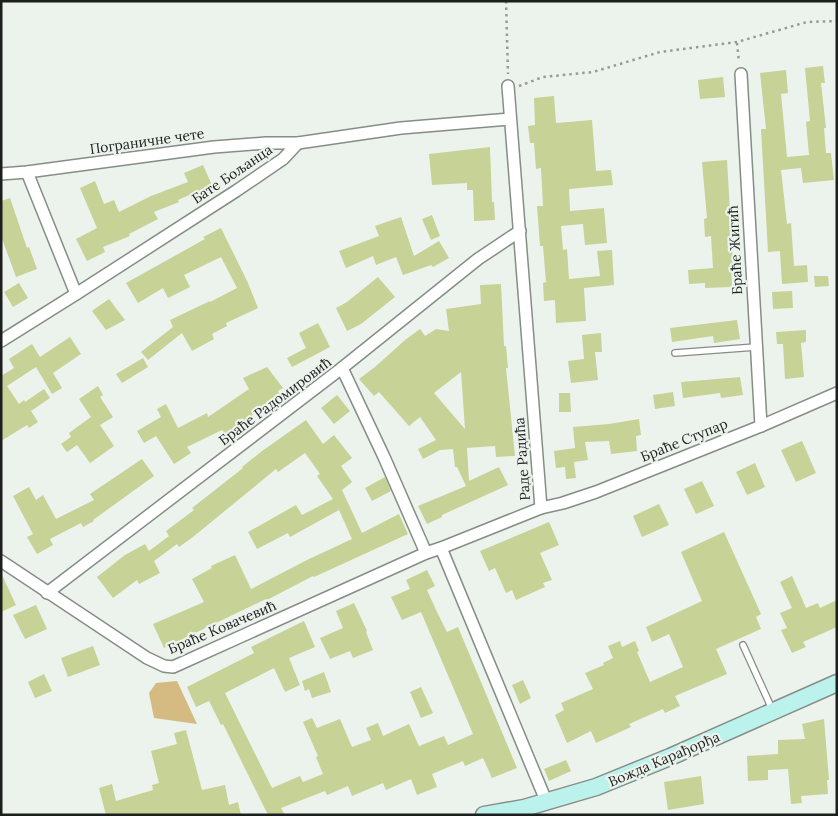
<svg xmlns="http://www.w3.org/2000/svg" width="838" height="816" viewBox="0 0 838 816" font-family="Lora,serif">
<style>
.forest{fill:#d5ba81}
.building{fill:#c6d296;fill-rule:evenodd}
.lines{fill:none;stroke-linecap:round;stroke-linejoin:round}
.lane-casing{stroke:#868d87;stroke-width:8}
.street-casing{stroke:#868d87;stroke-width:14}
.secondary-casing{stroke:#868d87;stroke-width:19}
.path{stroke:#959a96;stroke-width:2.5;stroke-dasharray:2.5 4;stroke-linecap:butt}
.lane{stroke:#fff;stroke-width:5.5}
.street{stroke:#fff;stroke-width:11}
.secondary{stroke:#bbf2eb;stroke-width:16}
.labels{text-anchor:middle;stroke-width:4.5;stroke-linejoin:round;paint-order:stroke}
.street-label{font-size:14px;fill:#1c1f1d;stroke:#ecf3ed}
</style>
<rect width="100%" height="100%" fill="#ecf3ed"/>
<polygon class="forest" points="177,681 197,724 154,718 149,693 156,683"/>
<g class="building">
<polygon points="823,66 825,83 821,83 826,128 824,128 826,153 831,153 834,180 803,183 801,168 781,170 787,224 791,223 794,266 807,265 808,282 782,284 780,251 768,252 761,129 766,129 760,73 786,70 788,93 781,94 787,157 809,155 806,122 810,121 805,68"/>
<polygon points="723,77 725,97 700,99 698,80"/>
<polygon points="554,96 556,123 592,120 596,171 611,170 613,185 569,189 570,211 604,208 607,243 585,245 583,224 561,226 563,250 567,249 569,279 600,276 597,251 612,250 614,285 584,288 586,321 556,323 555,300 544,301 543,283 546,282 543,246 540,246 537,206 543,206 541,168 536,169 534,143 530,143 528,126 535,125 534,98"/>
<polygon points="490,147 492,202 494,202 495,220 474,221 473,190 467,190 467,183 432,185 429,154"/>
<polygon points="727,160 733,263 731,263 732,287 705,288 705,283 689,284 688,270 713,268 711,236 705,237 704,219 707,218 702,162"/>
<polygon points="203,165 212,185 178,200 179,202 154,212 158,219 129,234 130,236 103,247 105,252 87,261 76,239 97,228 80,188 95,181 104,204 114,200 119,212 151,196 188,182 184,173"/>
<polygon points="10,198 27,248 29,247 37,269 16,277 1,236 1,201"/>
<polygon points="432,215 440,236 431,240 422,219"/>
<polygon points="401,217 414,256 439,241 449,258 433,267 431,265 403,275 396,257 376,265 373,256 346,268 339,251 379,236 375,226"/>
<polygon points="221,228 248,283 258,308 226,323 227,326 212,334 214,339 192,351 182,333 148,360 141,352 173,327 170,320 210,301 210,302 237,288 221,257 184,275 190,287 168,298 163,288 138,303 126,283 205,239 203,237"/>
<polygon points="814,276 828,276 829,286 815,287"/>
<polygon points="378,277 395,297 361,324 347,331 336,308 347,302"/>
<polygon points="19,283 28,298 13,307 4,292"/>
<path d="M501,284l3,62h2l2,22h-2l9,88 -19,1 -1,-11 -28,2 2,33 30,-14 9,18 -66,30v2l-15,7 -9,-18 48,-20 -9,-19h-2l-2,-18 -13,1 -17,9 -5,-10 18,-9 -16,-23 -11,9 -30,-34 -5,4 -15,-17 16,-12 30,-27 15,-11 5,7 11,-7 13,2 -3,-22 35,-5 -1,-19zM461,372l4,57 -31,-36z"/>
<polygon points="792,291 793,308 773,309 772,292"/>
<polygon points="109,299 125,320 106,330 92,311"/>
<polygon points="737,320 740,339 714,343 713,336 672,342 670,328"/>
<polygon points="318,323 330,347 292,367 287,358 306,348 299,333"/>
<polygon points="806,330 806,342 801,343 804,377 785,379 783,344 777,344 776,332"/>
<polygon points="601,333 602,352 595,352 598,380 571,383 568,361 584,359 582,335"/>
<polygon points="70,337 81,354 53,373 62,388 52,394 36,367 7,386 19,404 24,400 25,402 44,389 50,398 31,411 38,422 29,428 27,425 1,441 1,376 14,368 9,359 32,344 40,357"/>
<polygon points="143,358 148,367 122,383 116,374"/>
<polygon points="267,367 283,388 278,391 282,399 252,413 253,415 236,426 241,433 230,441 222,430 187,447 191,453 174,464 156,436 144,443 137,431 161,417 157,409 166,404 178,428 207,413 208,417 249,389 243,378"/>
<polygon points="740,377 743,395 721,398 720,393 683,398 681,382"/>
<polygon points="98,386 103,395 100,397 113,417 100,425 114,446 90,463 77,445 67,452 61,444 71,437 69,433 91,417 79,399"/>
<polygon points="673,392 675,406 655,409 653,395"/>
<polygon points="559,393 570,393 571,412 559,412"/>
<polygon points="337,395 350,411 334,424 321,408"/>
<polygon points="639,419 641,435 636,436 637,451 611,454 609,441 585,442 588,460 574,462 576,478 566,479 565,467 556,468 554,451 575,448 573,427 609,424"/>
<polygon points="306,420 323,444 334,435 352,458 341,466 352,482 342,490 362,533 399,514 408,534 314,577 313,576 267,600 266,599 164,648 153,624 204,602 192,579 212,568 211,566 235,555 251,589 307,560 352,539 339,510 290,537 288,533 257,549 248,532 296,505 302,515 333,499 317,476 320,474 305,453 278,472 276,469 193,537 179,547 177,544 154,561 160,573 139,584 137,580 113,598 97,577 125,555 145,544 149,551 169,536 166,531 194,510 192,508 243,468 242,467 262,451"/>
<polygon points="802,441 816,473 796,482 781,450"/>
<polygon points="142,459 154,476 93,520 94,521 83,527 81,523 50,539 53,545 37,554 27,537 33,534 13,496 29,487 36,500 43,495 56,519 94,500 90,494"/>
<polygon points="755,463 765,487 747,495 736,472"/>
<polygon points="385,477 391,491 372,501 365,488"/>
<polygon points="702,481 714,506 696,514 684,489"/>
<polygon points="659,504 669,525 642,537 633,516"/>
<polygon points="549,522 559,545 540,553 552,580 543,583 545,587 516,600 512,590 506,593 495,568 489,571 480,551"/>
<polygon points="724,532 761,614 756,617 761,629 716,649 727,674 675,696 680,706 665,713 663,709 629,724 631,727 596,743 591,731 567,743 555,715 564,710 561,703 593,689 585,673 604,665 603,663 613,658 608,646 620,641 622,647 635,641 639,651 637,652 650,682 683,667 669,634 652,642 646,627 702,601 681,552"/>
<polygon points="427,570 435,586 427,590 437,612 447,632 458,627 517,768 492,778 483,758 465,766 463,761 432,774 437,787 417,795 411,779 386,790 383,783 352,796 348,786 327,795 325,791 281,808 285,815 268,815 223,724 221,725 209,701 196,707 187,687 254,653 251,647 304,621 315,647 289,658 300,685 285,692 274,668 225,693 272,788 300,776 303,782 323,774 316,757 318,756 303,722 312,718 317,728 340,719 352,747 371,740 366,728 378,723 383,736 409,724 419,746 444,736 448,745 473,734 421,612 402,620 391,597 410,589 406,580"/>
<polygon points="1,573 16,605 1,612"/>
<polygon points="792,576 806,608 818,603 820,608 837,600 837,627 803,642 806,647 792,653 781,630 787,628 780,613 792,608 780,582"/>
<polygon points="354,603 367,631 366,632 373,650 353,658 350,651 330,659 320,638 343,628 336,611"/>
<polygon points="36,605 47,629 25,639 13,615"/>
<polygon points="93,646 100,665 68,677 61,658"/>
<polygon points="324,672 331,692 312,698 309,689 305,691 302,681"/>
<polygon points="44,674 52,691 35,698 28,682"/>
<polygon points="523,680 531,698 520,704 512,685"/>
<polygon points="421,687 433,713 421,718 410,692"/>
<polygon points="824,719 829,780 827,780 828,794 801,796 802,803 791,804 788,769 768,770 768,780 748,781 747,756 778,754 778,740 805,739 802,724"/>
<polygon points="186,730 202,790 225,785 229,805 238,802 241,815 106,815 99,788 112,784 116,801 153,790 152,785 159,783 151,751 177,744 174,733"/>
<polygon points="566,760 571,771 549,781 544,769"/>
<polygon points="701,776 704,804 668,810 664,782"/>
</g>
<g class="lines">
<defs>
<g id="lane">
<polyline points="675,353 756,347"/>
<polyline points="743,645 772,709"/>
</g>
<g id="street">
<polyline points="741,74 761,426"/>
<polyline points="508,86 541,508"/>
<polyline points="27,172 76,294"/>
<polyline points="1,174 27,172 214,147 266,143 298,143 401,128 510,119"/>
<polyline points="1,341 76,294 236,191 283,159 298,143"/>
<polyline points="342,368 384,457 426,553"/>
<polyline points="441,548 547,803"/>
<polyline points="1,561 147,658 164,666 173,667 426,553 441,548 541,508 563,503 596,492 761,426 837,393"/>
<polyline points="47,593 342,368 478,259 520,231"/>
</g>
<polyline id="secondary" points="484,815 524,808 596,787 670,757 837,683"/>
</defs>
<use href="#lane" class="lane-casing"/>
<use href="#street" class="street-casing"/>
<use href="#secondary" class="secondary-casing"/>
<g class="path">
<polyline points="506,1 508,74"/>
<polyline points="737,43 739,62"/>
<polyline points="519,86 543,77 593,72 660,52 737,42 807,22 837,21"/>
</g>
<use href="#lane" class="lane"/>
<use href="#street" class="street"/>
<use href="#secondary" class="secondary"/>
</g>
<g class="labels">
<g class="street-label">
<text transform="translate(147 141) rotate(-8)" y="5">Пограничне чете</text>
<text transform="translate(232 174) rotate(-34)" y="5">Бате Бољанца</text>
<text transform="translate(735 250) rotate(-93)" y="5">Браће Жигић</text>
<text transform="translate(275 401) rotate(-37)" y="5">Браће Радомировић</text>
<text transform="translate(684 440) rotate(-22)" y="5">Браће Ступар</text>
<text transform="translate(522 459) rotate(-94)" y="5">Раде Радића</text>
<text transform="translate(222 627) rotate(-23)" y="5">Браће Ковачевић</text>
<text transform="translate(664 759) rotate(-23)" y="5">Вожда Карађорђа</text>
</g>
</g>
<rect width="838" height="816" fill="none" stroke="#1c1f1d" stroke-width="5"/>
</svg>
